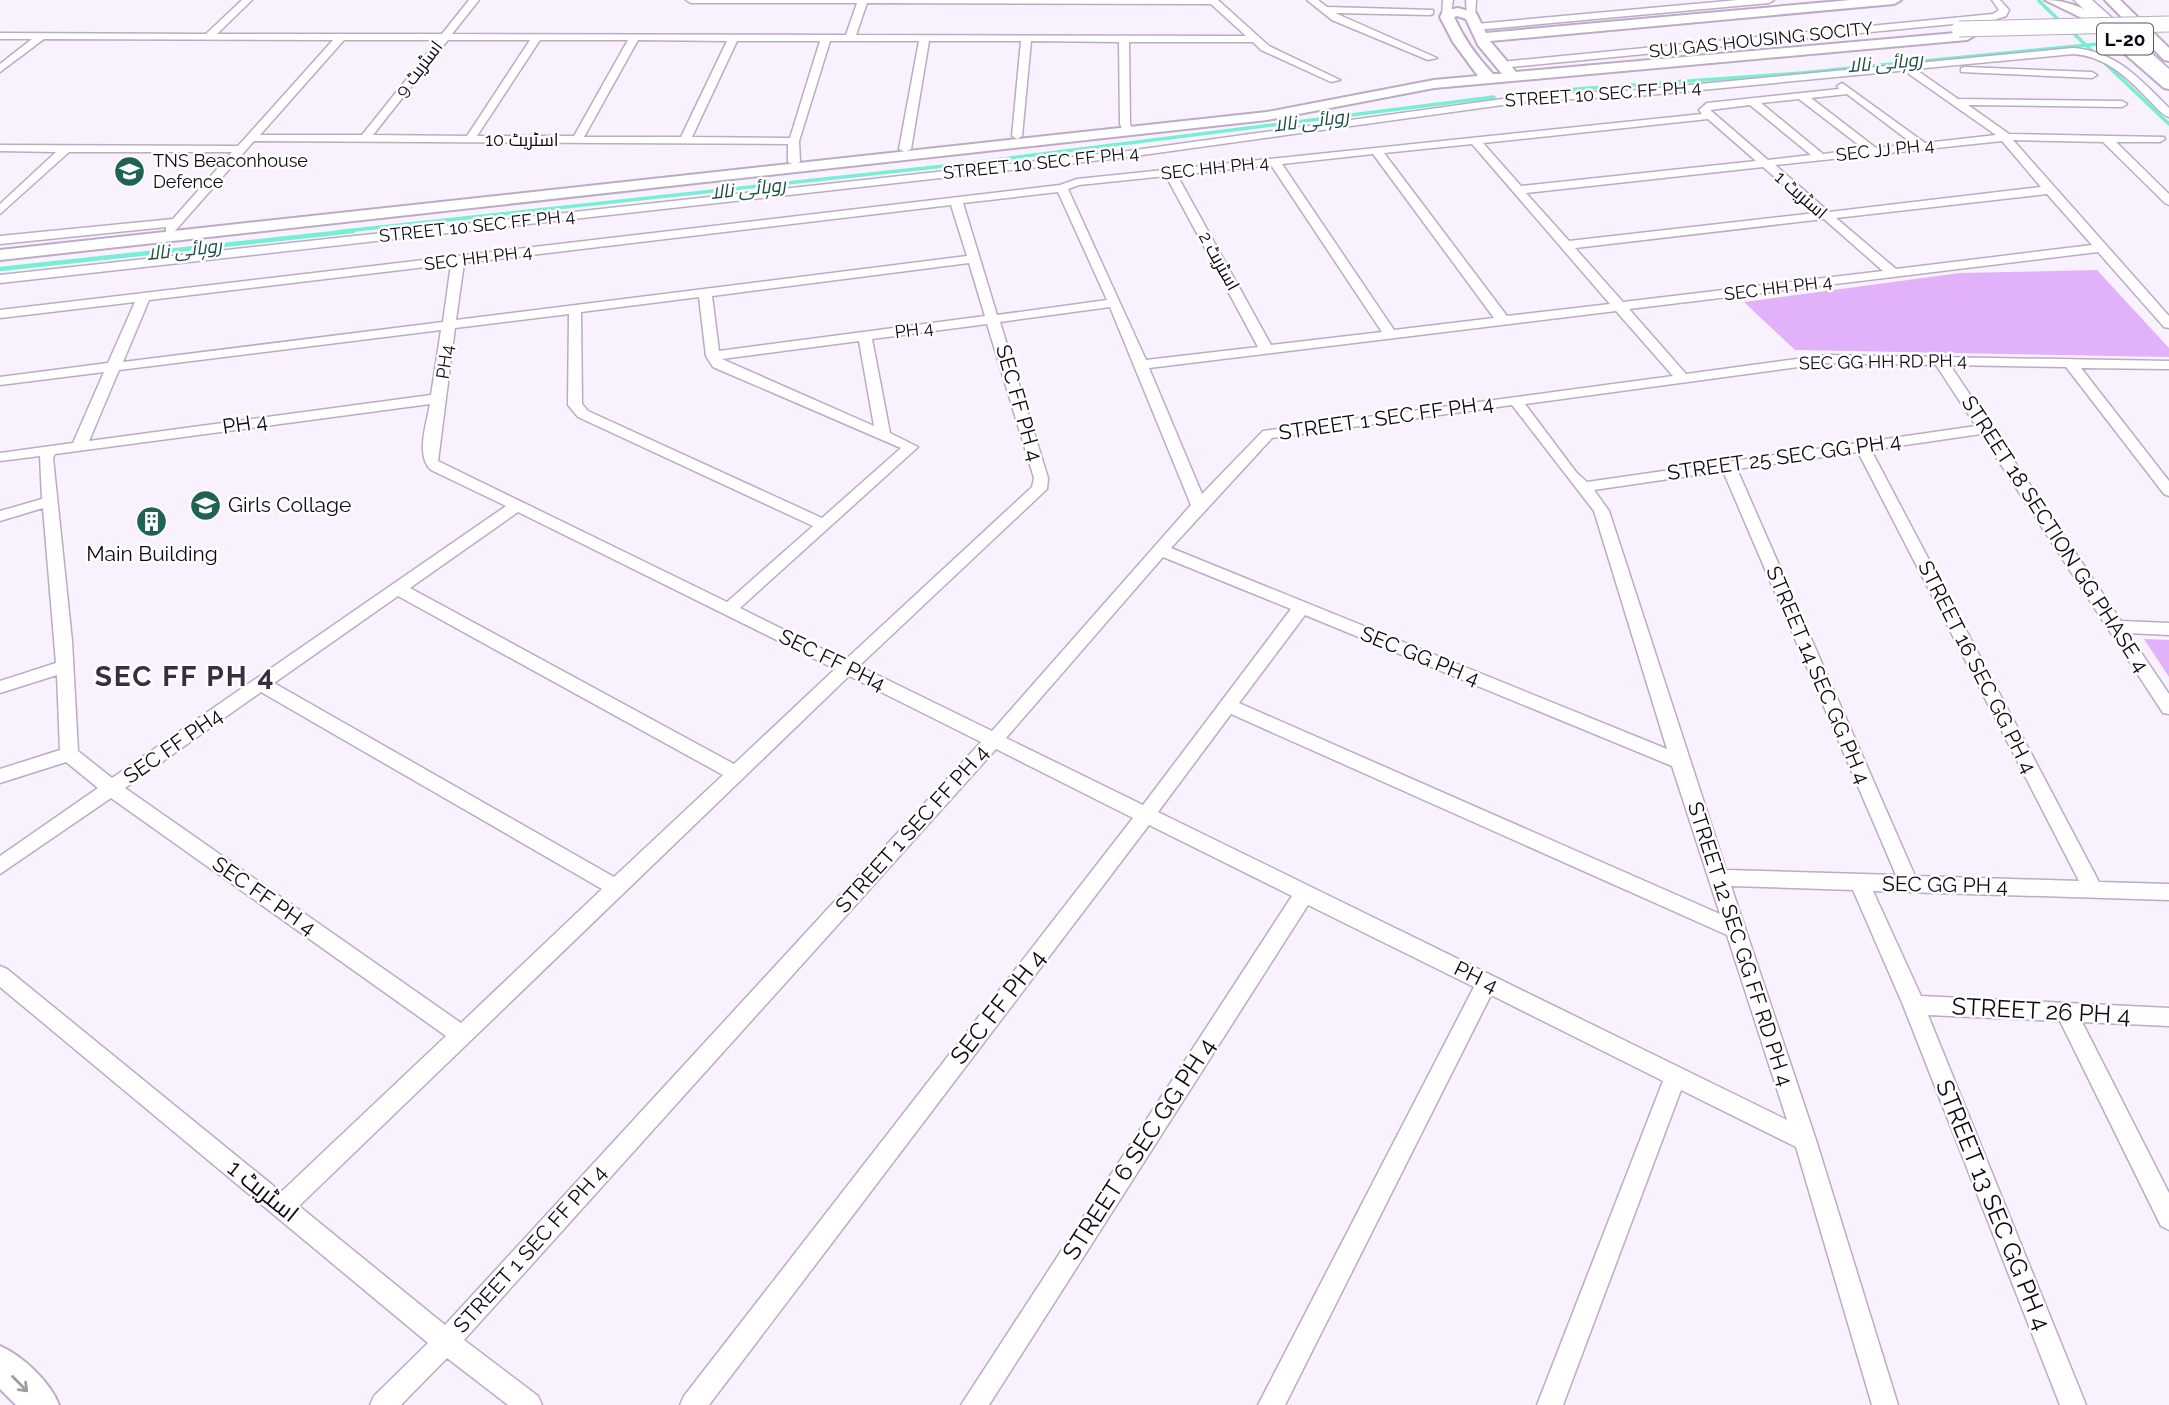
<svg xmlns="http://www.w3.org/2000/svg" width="2169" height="1405" viewBox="0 0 2169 1405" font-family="Raleway,Cairo,sans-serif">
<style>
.green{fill:#e1b2fa}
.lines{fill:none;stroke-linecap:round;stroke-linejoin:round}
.stream-far1{stroke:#75f0d2;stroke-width:3.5}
.stream{stroke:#75f0d2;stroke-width:4.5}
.minor-casing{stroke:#bdaac7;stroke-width:3}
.secondary-casing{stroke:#bdaac7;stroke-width:4}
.motorway-casing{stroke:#bdaac7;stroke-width:3}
.minor{fill:#fff;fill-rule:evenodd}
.secondary{fill:#fff;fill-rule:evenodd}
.motorway{fill:#fff;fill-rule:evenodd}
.secondary-bridge-casing{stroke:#bdaac7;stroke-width:17;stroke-linecap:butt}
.secondary-bridge{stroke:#fff;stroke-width:15}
.oneway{stroke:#9f9da1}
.labels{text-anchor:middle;stroke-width:5;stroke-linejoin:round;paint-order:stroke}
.far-street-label{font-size:18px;fill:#0f0913;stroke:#fff}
.far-poi-label{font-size:18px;fill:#0f0913;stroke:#fff;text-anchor:start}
.shield{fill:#fff;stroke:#57535a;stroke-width:2}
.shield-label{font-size:19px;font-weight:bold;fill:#0f0913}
.far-water-label{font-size:19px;font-style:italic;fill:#1c5144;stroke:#fff}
.street-label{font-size:21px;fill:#0f0913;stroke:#fff}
.poi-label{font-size:21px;fill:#0f0913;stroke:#fff;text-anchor:start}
.near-street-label{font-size:24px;fill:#0f0913;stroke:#fff}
.district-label{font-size:28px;font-weight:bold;letter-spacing:2px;fill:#3b2b43;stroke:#fff}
</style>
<rect width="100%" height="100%" fill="#f9f1fd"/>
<g class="green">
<polygon points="2097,270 2169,348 2169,357 1795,350 1744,302 1960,273"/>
<polygon points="2144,639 2169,640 2169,677"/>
</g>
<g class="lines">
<g class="stream-far1">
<polyline points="2039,1 2063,24"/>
<polyline points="2070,30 2169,124"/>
<polyline points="1536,92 1801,73 2108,43"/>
<polyline points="336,232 963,164 1494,97"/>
</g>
<polyline class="stream" points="0,269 353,231"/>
<defs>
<g id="minor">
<path d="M242,0h10l-35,34h225l27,-34h10l-27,34 394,1 11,-32h-166l-5,-3h532l51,46 71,34 -9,2 -70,-32 -8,-8h-124l1,82 3,7 -5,3 -4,-1 -4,-9 -1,-82 -88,-1 -9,95 -5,3 -5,-3 9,-95h-92l-18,108 -6,3 -6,-3 20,-108h-89l-31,100 1,21 -6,3 -6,-3v-18l-534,-3 -80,91h-8v-5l-166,17v-8l173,-17 59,-67h-163l-69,62v-10l56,-52 -56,-1v-6l238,1 95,-106 -289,-1 -44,33v-8l32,-25h-32v-6l206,1zM867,3l344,1 35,32 -390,-1zM344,40h94l-76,95h-102zM448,40h82l-63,96 -94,-1zM540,40h88l-54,96h-97zM638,40l89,1 -46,96h-97zM737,41h83l-30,97 -98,-1z"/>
<polygon points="1307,0 1318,0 1327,7 1433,10 1433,14 1430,15 1335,13 1437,58 1428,60 1332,20"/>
<polygon points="1443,0 1453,0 1450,19 1442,17"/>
<polygon points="1466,0 1476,0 1475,20 1467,18"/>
<polygon points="1738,0 1774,0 1769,3 1476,30 1471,27 1476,24"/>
<polygon points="1992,0 2000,0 2009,10 2006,16 1994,20 1501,68 1496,65 1501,62 1993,14 1999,10"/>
<path d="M2073,48c43,3 67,31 96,60v9c-8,-3 -14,-11 -21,-18 -21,-22 -43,-43 -75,-45l-158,15 43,30 164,2 5,3 -5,3 -154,-2 41,29 155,3 1,2 -5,3h-44l53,52v11l-4,-2 -62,-61 -90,-2 156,176v12l-5,-1 -66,-75 -469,57 57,65 141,-19 342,6v8l-88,-1 88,113v15l-5,-2 -98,-127 -116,-2 171,256 48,2v12l-41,-2 41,61v20l-6,-1 -182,-279 -110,16 228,432 70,2v16l-296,-9 48,105 248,12v18l-87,-4 87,171v37l-8,-4 -101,-205 -132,-6 158,390h-26l-157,-400 -50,-115 -122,-4 85,254 82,265h-26l-76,-258 -115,-57 -118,315h-26l126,-324 -172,-86 -206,410h-27l216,-418 -166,-82 -319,500h-28l331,-509 -143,-71 -440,580h-29l4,-9 449,-578 -137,-69 -532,591 74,56 4,9h-34l-61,-47 -46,47h-31l4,-9 54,-53 -428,-356v-21l7,3 274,223 165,-156 -335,-238 -111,76v-18l98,-68 -32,-26 -66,21v-14l60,-19 -3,-75 -57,18v-12l56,-18 -13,-155 -43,13v-10l42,-12 -2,-43 -40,5v-8l73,-10 31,-71 -104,13v-8l108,-14 27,-61 -135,16v-8l1060,-125 17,-6 625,-65 -3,-4 8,-7 132,-14 -2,-3 5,-3 83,60 71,-8 -87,-61v-4l-271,26 -106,5 -404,56 -1128,126v-8l1128,-124 404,-56 106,-5zM1847,94l66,50 -37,4 -65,-50zM1799,99l65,50 -41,5 -62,-51zM1750,105l61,50 -43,5 -58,-50zM1708,119l48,42 -235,25 -38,-43zM2002,141l39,46 -212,25 -54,-47zM1472,144l138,160 -103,12 -123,-163zM1373,154l121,164 -100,12 -112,-166zM1271,165l111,167 -111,13 -94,-170zM1763,167l53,46 -247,28 -43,-48zM1166,176l92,171 -112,13 -78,-171 11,-4zM1058,192l49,108 -110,15 -34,-112zM2047,194l45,51 -196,24 -60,-51zM951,205l16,51 -511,64 8,-57zM1824,219l59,52 -260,31 -48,-54zM969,263l16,53 -266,35 -7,-55zM451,264l-8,58 -320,40 26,-62zM699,297l7,59 7,11 188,81 -79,70 -234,-107 -6,-7 -1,-92zM1110,307l81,198 -199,226 -133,-65 188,-177 1,-11 -48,-156zM1616,311l57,65 -410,55 -61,63 -53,-126zM569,314l-1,91 10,12 235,109 -86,76 -289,-141 17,-133zM987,324l47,154 -2,9 -187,173 -105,-52 178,-161 -28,-14 -18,-94zM441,330l-10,65 -342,46 30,-71zM859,341l15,85 -152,-67zM1827,363l109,2 40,61 -389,56 -11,-10 -51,-68zM430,404c-3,19 -15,51 1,66l75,36 -394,272 -34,-27 -6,-110 -19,-183 2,-4zM1512,405l82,106 73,238 -496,-201 101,-110zM1858,452l221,429 -164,-5 -178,-407zM1723,471l173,404 -170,-5 -117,-359 -15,-21zM518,512l317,157 -101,95 -324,-176zM1163,557l128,52 -148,196 -137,-67zM398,596l325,179 -109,102 -340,-194zM1305,615l367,151 48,148 -481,-211zM849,676l132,66 -536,583 -146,-119zM261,692l341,197 -141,134 -336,-235zM1231,714l496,221 60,185 -629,-308z"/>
<polygon points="1965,67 2092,72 2097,75 2092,78 1961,72 1961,68"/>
</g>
<g id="secondary">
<path d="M1851,0h50l-7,4 -404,37 26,31 451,-40 7,4 -7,4 -533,48 -167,32 -1267,140v-10l1267,-138 167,-32 44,-4 -25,-34 -13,-25 3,-6 15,-3 18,5 10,20zM1457,16l9,3 12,26 24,29h-9c-16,-17 -29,-35 -39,-57z"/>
<path d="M2045,0c51,0 88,47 124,78v11l-5,-1 -78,-68z"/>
<polygon points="2105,0 2120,0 2169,48 2169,61 2164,60"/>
<path d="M0,1346c23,10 50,36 59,59h-43l-16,-16z"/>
</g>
<polygon id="motorway" points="2074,0 2092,0 2169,69 2169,85 2162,83"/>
</defs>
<use href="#minor" class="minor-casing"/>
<use href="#secondary" class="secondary-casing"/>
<use href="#motorway" class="motorway-casing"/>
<use href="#minor" class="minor"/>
<use href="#secondary" class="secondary"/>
<use href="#motorway" class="motorway"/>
<defs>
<polyline id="secondary-bridge" points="1959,29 2169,24"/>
</defs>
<use href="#secondary-bridge" class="secondary-bridge-casing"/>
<use href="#secondary-bridge" class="secondary-bridge"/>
</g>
<defs><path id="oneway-shaft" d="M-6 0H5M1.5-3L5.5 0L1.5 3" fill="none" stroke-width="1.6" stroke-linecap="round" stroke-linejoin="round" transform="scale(1.75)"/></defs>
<use class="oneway" href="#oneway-shaft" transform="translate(20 1384) rotate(45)"/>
<defs>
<symbol id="school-disc" viewBox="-11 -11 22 22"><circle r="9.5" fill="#206354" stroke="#fff"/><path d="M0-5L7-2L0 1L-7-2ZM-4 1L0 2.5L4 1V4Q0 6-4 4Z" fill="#fff"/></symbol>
<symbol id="building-disc" viewBox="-11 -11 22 22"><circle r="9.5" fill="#206354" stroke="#fff"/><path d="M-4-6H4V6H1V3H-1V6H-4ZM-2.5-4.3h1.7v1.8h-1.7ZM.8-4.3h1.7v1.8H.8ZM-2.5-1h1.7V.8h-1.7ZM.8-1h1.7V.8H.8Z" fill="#fff"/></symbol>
</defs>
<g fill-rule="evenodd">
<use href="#school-disc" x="112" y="154" width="35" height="35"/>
<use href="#school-disc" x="188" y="488" width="35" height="35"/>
<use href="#building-disc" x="134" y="504" width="35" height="35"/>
</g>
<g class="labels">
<g class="far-street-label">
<text transform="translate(1761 40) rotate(-6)" y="6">SUI GAS HOUSING SOCITY</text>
<text transform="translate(419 69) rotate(-53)" y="6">اسٹریٹ 9</text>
<text transform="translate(1603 94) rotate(-4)" y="6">STREET 10 SEC FF PH 4</text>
<text x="522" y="146">اسٹریٹ 10</text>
<text transform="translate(1885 150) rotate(-6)" y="6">SEC JJ PH 4</text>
<text transform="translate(1041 163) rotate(-6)" y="6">STREET 10 SEC FF PH 4</text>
<text transform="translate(1215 168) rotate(-6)" y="6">SEC HH PH 4</text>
<text transform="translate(1801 195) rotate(41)" y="6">اسٹریٹ 1</text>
<text transform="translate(477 226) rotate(-6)" y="6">STREET 10 SEC FF PH 4</text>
<text transform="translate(478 258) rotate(-7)" y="6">SEC HH PH 4</text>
<text transform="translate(1219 261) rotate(61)" y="6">اسٹریٹ 2</text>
<text transform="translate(1778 288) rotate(-7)" y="6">SEC HH PH 4</text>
<text transform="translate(914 330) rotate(-7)" y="6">PH 4</text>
<text transform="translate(445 362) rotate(-82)" y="6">PH4</text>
<text transform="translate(1883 362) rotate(-1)" y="6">SEC GG HH RD PH 4</text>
</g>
<g class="far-poi-label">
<text x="153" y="167">TNS Beaconhouse<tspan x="153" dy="21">Defence</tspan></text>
</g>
<rect class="shield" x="2097" y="23.5" width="56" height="31" rx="5"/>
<g class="shield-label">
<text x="2125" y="46">L-20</text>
</g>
<g class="far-water-label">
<text transform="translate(1885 62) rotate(-5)" y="7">روہائی نالا</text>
<text transform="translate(1311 120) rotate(-7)" y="7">روہائی نالا</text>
<text transform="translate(748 188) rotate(-6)" y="7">روہائی نالا</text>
<text transform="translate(184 249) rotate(-6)" y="7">روہائی نالا</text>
</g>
<g class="street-label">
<text transform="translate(1019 403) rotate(74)" y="7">SEC FF PH 4</text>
<text transform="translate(1386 418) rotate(-8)" y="7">STREET 1 SEC FF PH 4</text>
<text transform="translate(245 424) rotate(-8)" y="7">PH 4</text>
<text transform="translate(1784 457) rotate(-8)" y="7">STREET 25 SEC GG PH 4</text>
<text transform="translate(2055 534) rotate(57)" y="7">STREET 18 SECTION GG PHASE 4</text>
<text transform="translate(1420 656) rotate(22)" y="7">SEC GG PH 4</text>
<text transform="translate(832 660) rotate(26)" y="7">SEC FF PH4</text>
<text transform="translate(1977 667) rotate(63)" y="7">STREET 16 SEC GG PH 4</text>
<text transform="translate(1818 675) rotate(67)" y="7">STREET 14 SEC GG PH 4</text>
<text transform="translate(173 746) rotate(-35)" y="7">SEC FF PH4</text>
<text transform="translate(912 829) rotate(-48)" y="7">STREET 1 SEC FF PH 4</text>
<text transform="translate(1945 885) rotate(1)" y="7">SEC GG PH 4</text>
<text transform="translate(264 896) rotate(35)" y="7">SEC FF PH 4</text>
<text transform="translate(1740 944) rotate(72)" y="7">STREET 12 SEC GG FF RD PH 4</text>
<text transform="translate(1476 977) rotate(26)" y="7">PH 4</text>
<text transform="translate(530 1249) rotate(-48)" y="7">STREET 1 SEC FF PH 4</text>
</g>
<g class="poi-label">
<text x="228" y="512">Girls Collage</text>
<text x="152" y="561" text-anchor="middle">Main Building</text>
</g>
<g class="near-street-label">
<text transform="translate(998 1007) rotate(-52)" y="8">SEC FF PH 4</text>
<text transform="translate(2041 1011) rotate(3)" y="8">STREET 26 PH 4</text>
<text transform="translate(1139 1149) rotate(-57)" y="8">STREET 6 SEC GG PH 4</text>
<text transform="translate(263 1191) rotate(39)" y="8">اسٹریٹ 1</text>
<text transform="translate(1993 1205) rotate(68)" y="8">STREET 13 SEC GG PH 4</text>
</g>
<g class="district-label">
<text x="185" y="686">SEC FF PH 4</text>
</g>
</g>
</svg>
